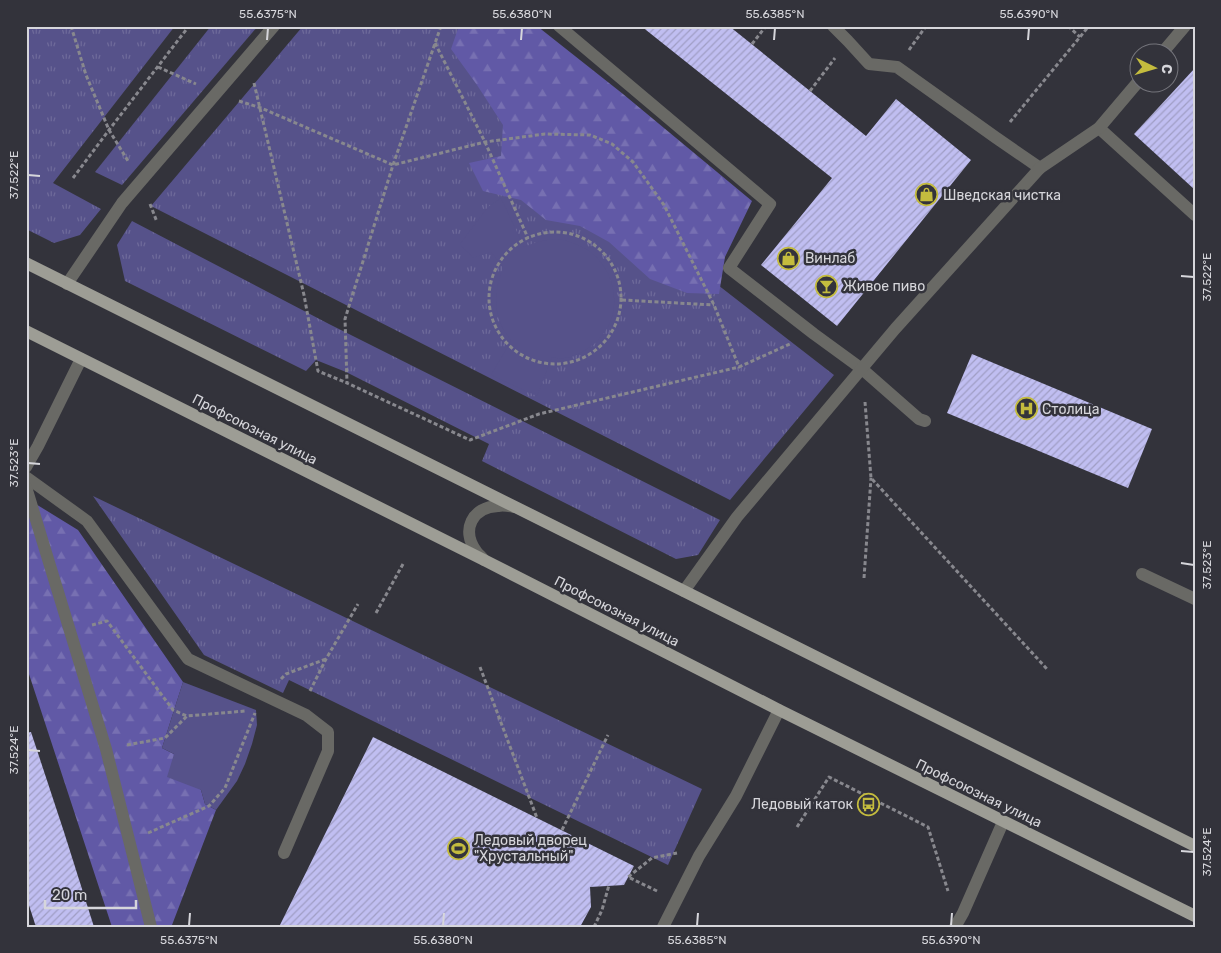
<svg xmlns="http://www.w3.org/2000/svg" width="1221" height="953" viewBox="0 0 1221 953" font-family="Rubik,sans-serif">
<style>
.grass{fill:url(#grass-tufts)}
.forest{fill:url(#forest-firs)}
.park{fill:#56528a}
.building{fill:url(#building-hatch)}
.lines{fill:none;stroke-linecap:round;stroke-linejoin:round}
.path{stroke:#88888e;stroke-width:3;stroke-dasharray:4 2.5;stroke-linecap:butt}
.lane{stroke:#696965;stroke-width:12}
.street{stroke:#696965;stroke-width:12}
.primary{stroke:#9d9d95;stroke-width:12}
.ticks{fill:none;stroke:#d6d6db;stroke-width:2}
.labels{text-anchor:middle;stroke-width:5;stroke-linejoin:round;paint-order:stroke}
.poi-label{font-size:14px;fill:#d6d6db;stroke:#33333b;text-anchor:start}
.street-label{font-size:14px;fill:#d6d6db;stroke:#33333b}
.neatline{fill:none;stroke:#d6d6db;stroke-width:2}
.ticks-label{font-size:12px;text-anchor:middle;fill:#d6d6db}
</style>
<defs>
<pattern id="grass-tufts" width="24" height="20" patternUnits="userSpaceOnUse" patternTransform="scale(1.25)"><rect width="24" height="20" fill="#56528a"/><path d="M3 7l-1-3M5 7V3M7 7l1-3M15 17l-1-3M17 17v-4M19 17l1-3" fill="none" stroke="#6e6a9a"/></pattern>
<pattern id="forest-firs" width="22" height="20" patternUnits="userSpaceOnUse" patternTransform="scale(1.25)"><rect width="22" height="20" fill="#6159a6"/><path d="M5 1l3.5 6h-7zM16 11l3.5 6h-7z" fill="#7770b2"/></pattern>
<pattern id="building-hatch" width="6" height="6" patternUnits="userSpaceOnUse" patternTransform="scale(1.25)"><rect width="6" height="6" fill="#c0bef1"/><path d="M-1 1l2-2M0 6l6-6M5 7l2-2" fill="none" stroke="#a09ec5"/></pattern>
</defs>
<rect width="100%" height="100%" fill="#33333b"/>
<g class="grass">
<polygon points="26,26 175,26 53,183 101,209 80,235 54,243 26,229"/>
<polygon points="211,26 258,26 122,185 95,172"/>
<polygon points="303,26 489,26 709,278 834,375 730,500 151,206"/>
<polygon points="132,221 329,324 720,520 698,555 676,559 482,461 489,444 346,372 316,360 306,371 125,281 117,245"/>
<polygon points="93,496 702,789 668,865 289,680 283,693 204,655"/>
</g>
<g class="forest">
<polygon points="459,26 537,26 623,94 752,201 725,257 719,294 687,293 650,279 609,242 580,226 546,220 521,200 483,191 469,163 501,156 503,125 477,85 451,49"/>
<polygon points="26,498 78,530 183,682 162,748 174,754 201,790 205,804 216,810 172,925 168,927 112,927 26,665"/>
</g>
<g class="park">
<path d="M501,198l23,49c10,-4 21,-8 33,-8 10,1 20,5 29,10 31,19 39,66 11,92 -2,3 -6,5 -9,7 -6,5 -16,10 -24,10 -4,1 -8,0 -12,-1l-15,39 -46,-21 20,-34c-3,-6 -8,-11 -10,-17 -9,-19 -4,-39 2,-57l-12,-15 -18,6 -13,-14 28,-37z"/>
<polygon points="183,682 256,710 257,725 252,744 245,764 237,781 216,810 205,804 201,790 167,777 174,754 162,748"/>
</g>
<g class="building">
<polygon points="641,26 729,26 866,136 896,99 971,160 837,326 761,265 832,178"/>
<polygon points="1195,68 1195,190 1134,134"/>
<polygon points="972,354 1152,429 1128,488 947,413"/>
<polygon points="31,732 64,832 94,927 36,927 26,896 26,733"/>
<polygon points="373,737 634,866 624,885 590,887 591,907 580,927 279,927"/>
</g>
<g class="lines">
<g class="path">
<polyline points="71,26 86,75 109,130 128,161"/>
<polyline points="441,26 393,165 345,319 347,383 470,440 539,414 739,367"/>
<polyline points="1068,26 1080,37"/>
<polyline points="435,43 485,142 528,238"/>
<polyline points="752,44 766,26"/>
<polyline points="909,50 926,26"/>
<polyline points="158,67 196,84"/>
<polyline points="254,83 304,295 318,371 347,383"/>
<polyline points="810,91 835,58"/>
<polyline points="239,101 261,108 393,165 485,142 545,134 590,135 612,144 633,162 664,205 714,305 739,367 792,343"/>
<polyline points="1010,122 1089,26"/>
<polyline points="73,178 109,130 189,26"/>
<polyline points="150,204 157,222"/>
<circle cx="555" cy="298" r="66"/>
<polyline points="622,300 714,305"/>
<polyline points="865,402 871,478 1047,669"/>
<polyline points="864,578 871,478"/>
<polyline points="376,613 403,564"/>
<polyline points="92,625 107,621 173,710 187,716"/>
<polyline points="480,667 537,818"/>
<polyline points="281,679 286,674 326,659"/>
<polyline points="310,691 326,659 358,604"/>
<polyline points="127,745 165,738 187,716 245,711"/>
<polyline points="797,827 829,777 928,827 948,891"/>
<polyline points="562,830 608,735"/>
<polyline points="148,833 209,806 225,788 255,713"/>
<polyline points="657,891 628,877 652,858 677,853"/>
<polyline points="594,927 602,910 609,885"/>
</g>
<g class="lane">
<polyline points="559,26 770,204 729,268 814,334 862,369 919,419 925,421"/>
<polyline points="833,26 848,41 869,64 897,67 995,137 1040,168"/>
<polyline points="1163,52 1185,26"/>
<polyline points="1099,128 1195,215"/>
<polyline points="67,284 122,203 274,26"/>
<polyline points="26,467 38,446 81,359"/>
<polyline points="26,477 87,521 188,659 306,715 328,732 328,751 284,853"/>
<polyline points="26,487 106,749 151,927"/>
<polyline points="1142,574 1195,599"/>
<polyline points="684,591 737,517 895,329 1040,168 1099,128 1138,82"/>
<polyline points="663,927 699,856 736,796 779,710"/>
<polyline points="955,927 963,913 1003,822"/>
</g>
<path class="street" d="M484,560c-2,-3 -6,-6 -8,-9 -15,-21 -4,-44 22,-45 5,-1 11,0 16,1"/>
<g class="primary">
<polyline points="26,263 1195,846"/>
<polyline points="26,331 486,561 779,710 1195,916"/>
</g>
</g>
<path class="ticks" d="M267,40l1,-12M521,40l1,-12M774,40l1,-12M1028,40l1,-12M28,175l12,1M1181,276l13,1M28,463l12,1M1181,563l13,2M28,750l12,1M1181,851l13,1M189,926l1,-13M443,926l1,-13M697,926l1,-13M951,926l1,-13"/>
<defs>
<symbol id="shop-ring" viewBox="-11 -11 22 22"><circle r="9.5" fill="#33333b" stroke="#c4bc3e" stroke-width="1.5"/><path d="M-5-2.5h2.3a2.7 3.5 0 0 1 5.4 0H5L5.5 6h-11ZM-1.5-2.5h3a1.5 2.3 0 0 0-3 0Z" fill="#c4bc3e"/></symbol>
<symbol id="bar-ring" viewBox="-11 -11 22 22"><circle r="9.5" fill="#33333b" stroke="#c4bc3e" stroke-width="1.5"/><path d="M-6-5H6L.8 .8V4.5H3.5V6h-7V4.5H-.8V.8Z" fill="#c4bc3e"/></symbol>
<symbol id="hospital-ring" viewBox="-11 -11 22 22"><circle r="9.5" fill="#33333b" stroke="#c4bc3e" stroke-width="1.5"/><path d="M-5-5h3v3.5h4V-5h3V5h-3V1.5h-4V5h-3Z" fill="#c4bc3e"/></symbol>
<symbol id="bus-ring" viewBox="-11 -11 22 22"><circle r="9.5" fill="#33333b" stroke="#c4bc3e" stroke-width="1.5"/><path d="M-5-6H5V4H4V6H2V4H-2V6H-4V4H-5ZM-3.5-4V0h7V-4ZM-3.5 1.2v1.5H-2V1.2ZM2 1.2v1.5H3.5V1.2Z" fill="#c4bc3e"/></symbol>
<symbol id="stadium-ring" viewBox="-11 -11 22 22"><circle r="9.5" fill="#33333b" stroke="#c4bc3e" stroke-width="1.5"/><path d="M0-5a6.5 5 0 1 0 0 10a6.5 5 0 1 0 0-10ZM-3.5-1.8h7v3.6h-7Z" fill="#c4bc3e"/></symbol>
</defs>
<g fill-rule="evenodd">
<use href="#shop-ring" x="914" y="182" width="25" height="25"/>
<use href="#shop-ring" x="776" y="246" width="25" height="25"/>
<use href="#bar-ring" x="814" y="274" width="25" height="25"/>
<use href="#hospital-ring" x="1014" y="396" width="25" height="25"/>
<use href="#bus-ring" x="856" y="792" width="25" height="25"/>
<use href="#stadium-ring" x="446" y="836" width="25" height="25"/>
</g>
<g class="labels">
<g class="poi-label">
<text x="943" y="200">Шведская чистка</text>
<text x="805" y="263">Винлаб</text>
<text x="843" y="291">Живое пиво</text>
<text x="1042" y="414">Столица</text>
<text x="853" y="809" text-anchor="end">Ледовый каток</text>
<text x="474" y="845">Ледовый дворец<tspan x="474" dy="16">"Хрустальный"</tspan></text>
</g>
<g class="street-label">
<text transform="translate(255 429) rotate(27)" y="5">Профсоюзная улица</text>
<text transform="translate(617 611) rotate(27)" y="5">Профсоюзная улица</text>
<text transform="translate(979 793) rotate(26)" y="5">Профсоюзная улица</text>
</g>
</g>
<rect width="1221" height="953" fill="none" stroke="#33333b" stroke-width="55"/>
<g transform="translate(1154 68) rotate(95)"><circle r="24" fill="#33333b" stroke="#74747b"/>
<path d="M0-4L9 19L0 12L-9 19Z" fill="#c4bc3e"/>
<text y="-8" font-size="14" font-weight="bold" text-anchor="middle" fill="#d6d6db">С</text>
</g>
<path d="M45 900v8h91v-8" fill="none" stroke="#d6d6db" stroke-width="2.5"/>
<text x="52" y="900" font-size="15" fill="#d6d6db" stroke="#33333b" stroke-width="4" paint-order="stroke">20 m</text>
<rect x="28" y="28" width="1166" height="898" class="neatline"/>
<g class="ticks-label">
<text x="268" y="18">55.6375°N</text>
<text x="522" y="18">55.6380°N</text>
<text x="775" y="18">55.6385°N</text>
<text x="1029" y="18">55.6390°N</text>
<text transform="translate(14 175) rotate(-90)" y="4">37.522°E</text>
<text transform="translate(1207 277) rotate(-90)" y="4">37.522°E</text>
<text transform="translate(14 463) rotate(-90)" y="4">37.523°E</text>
<text transform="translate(1207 565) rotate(-90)" y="4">37.523°E</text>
<text transform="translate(14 750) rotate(-90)" y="4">37.524°E</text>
<text transform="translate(1207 852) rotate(-90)" y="4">37.524°E</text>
<text x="189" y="944">55.6375°N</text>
<text x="443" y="944">55.6380°N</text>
<text x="697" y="944">55.6385°N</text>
<text x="951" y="944">55.6390°N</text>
</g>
</svg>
